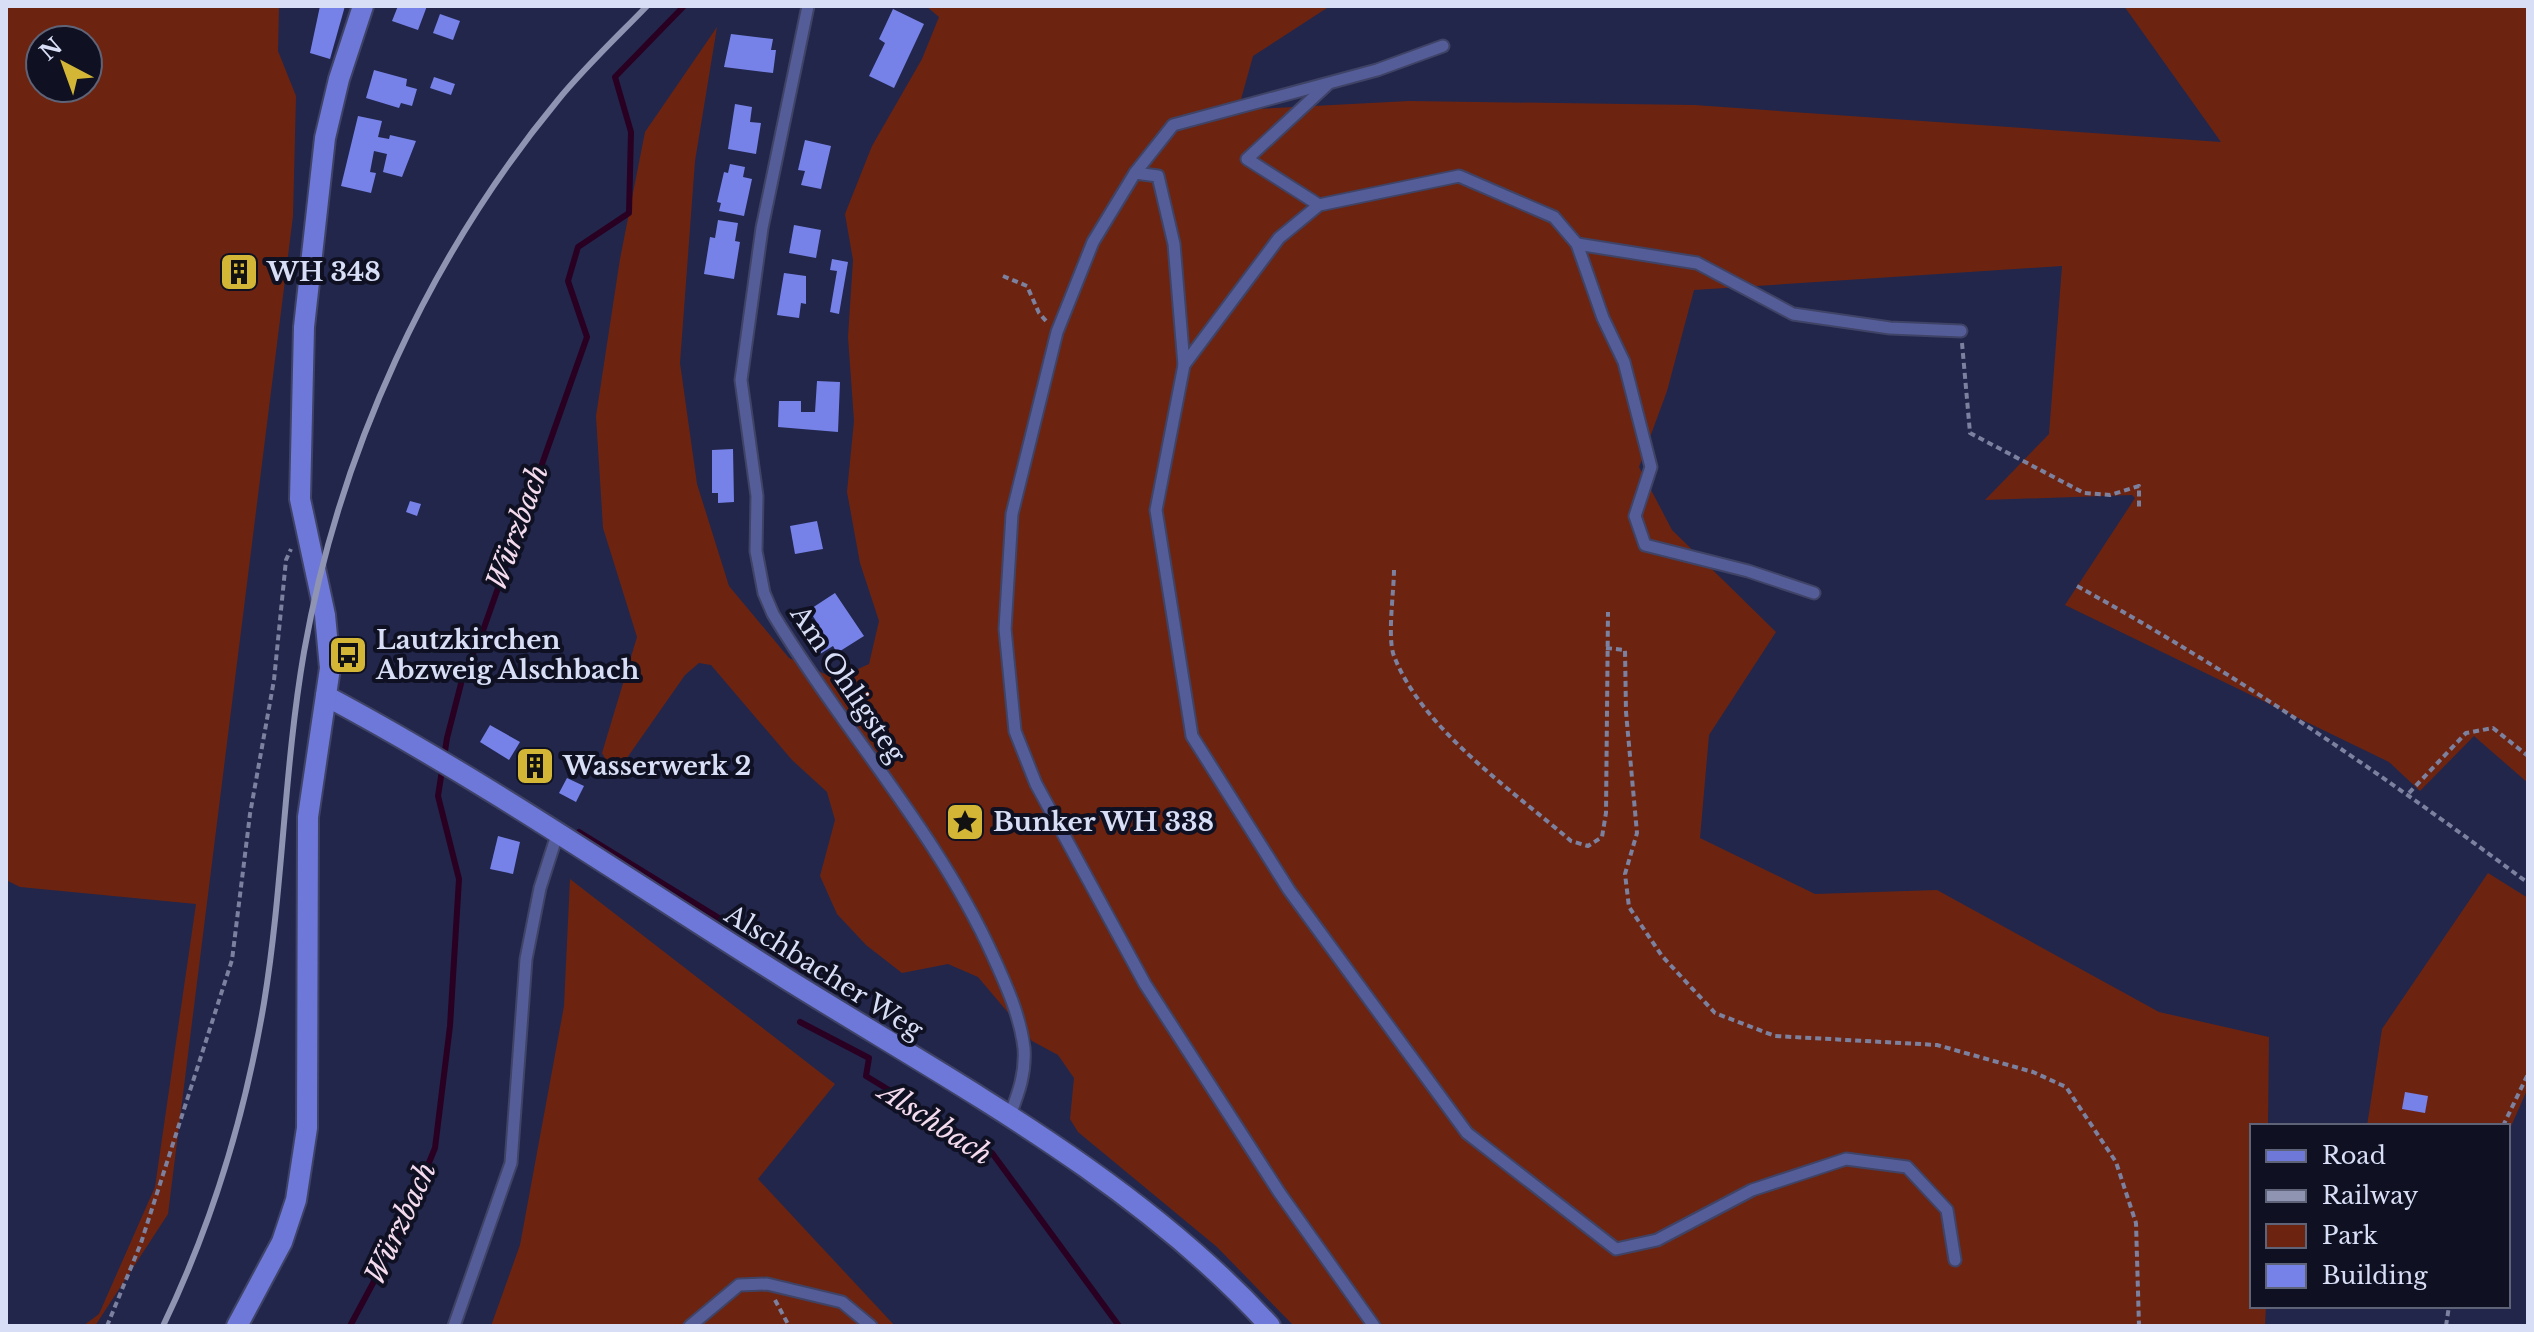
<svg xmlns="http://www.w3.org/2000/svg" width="2534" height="1332" viewBox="0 0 2534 1332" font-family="'Libre Baskerville',serif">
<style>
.green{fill:#6c2411;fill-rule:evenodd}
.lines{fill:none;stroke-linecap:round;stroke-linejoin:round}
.stream{stroke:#290022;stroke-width:6}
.building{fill:#7682e8}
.lane-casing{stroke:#3f4366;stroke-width:15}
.secondary-casing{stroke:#3f4366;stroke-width:24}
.path{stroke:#7c819f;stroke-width:4;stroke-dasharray:6 4;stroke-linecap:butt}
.lane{stroke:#555d99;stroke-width:11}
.secondary{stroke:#6d78d8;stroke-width:20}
.rail{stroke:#8e94b1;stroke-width:6}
.labels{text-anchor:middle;stroke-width:8;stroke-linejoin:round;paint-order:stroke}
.poi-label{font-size:26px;font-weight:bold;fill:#d8def6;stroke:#0f1122;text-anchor:start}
.street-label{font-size:26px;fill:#d8def6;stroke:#0f1122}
.water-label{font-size:28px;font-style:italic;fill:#f3daec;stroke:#0f1122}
</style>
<rect width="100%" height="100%" fill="#22264b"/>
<g class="green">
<path d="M6,6h273l-1,45 18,45 -3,120 -125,998 -73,112h-12l16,-12 56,-127 41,-283 -176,-17 -14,-7zM40,40h48v48h-48z"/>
<polygon points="926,6 1330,6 1253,56 1238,110 1409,101 1694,105 2221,142 2124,6 2528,6 2528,783 2474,736 2420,791 2389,762 2065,605 2135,498 2132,495 1985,500 2049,434 2062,266 1694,290 1667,391 1639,467 1672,530 1776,632 1709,735 1700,838 1815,894 1937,890 2159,1012 2269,1037 2268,1126 2252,1126 2252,1306 2266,1306 2265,1326 1294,1326 1217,1247 1078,1132 1070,1119 1074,1078 1058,1055 1032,1041 978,977 948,964 902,973 866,945 837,914 820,876 835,820 827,792 792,760 711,665 699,663 685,675 620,768 607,762 602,753 637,637 603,528 596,416 620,259 645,132 717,27 695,161 680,363 697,484 729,586 789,658 836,679 869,664 879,621 860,563 847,492 854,421 848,337 853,260 845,214 872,146 922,59 939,17"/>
<polygon points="2488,873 2528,898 2528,1088 2508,1133 2508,1126 2367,1126 2382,1029"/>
<polygon points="570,879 835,1084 758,1179 895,1326 491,1326 520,1245 564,1006"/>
</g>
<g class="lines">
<g class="stream">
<polyline points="579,832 826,984"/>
<polyline points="800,1022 869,1058 866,1076 992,1153 1119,1326"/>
<polyline points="350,1326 401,1231 435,1148 450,1026 459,879 438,796 447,738 464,672 480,639 587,337 568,281 578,247 629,213 631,132 615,77 684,6"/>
</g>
</g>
<g class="building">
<polygon points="320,6 345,6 330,59 310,53"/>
<polygon points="398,6 427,6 418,30 392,21"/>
<polygon points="893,9 924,24 894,88 869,76 885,43 879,39"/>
<polygon points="440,14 460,21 453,40 433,33"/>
<polygon points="731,34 773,39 771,50 776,50 773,73 724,67"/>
<polygon points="374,70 407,79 406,86 417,89 412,106 401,103 399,108 366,98"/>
<polygon points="434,77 455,84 451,95 430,88"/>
<polygon points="735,104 752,107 750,122 761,123 756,154 728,149"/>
<polygon points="358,116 382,121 378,137 389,139 390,135 416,141 402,177 383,172 387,154 374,151 370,172 376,173 371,193 341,186"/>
<polygon points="805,140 831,146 821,189 801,185 805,171 798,170"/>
<polygon points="730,164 745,167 743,177 752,179 744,216 719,211 721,203 717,202 724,172 728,173"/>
<polygon points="718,220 738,223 735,241 740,242 734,279 704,274 710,237 715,238"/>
<polygon points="794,225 821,230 816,258 789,253"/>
<polygon points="832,259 848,262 839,314 830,312 837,271 830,270"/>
<polygon points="232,260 252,265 252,272 240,284 224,281 224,267 231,268"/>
<polygon points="784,273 806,276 806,304 801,303 799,318 777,315"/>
<polygon points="817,381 840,382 838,432 778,427 779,401 801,401 801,412 815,412"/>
<polygon points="733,449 734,502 718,503 718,493 712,493 712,450"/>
<polygon points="410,501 421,504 417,516 406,512"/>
<polygon points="817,521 823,549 795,554 790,526"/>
<polygon points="835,593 864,636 837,653 833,646 820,654 811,640 823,632 809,610"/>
<polygon points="490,725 520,742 509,760 480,742"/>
<polygon points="532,750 551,761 538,782 519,770"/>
<polygon points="567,778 584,786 576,802 559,793"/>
<polygon points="498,836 520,842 513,874 490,869"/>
<polygon points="2405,1092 2428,1096 2425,1113 2402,1109"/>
</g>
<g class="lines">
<defs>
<g id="lane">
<path d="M808,6l-46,222 -21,152 16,116 -1,55 8,42 9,21c70,116 164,218 220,342 13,29 27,59 31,92 2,26 -6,46 -15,70"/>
<polyline points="1135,173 1173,125 1377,70 1443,46"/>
<polyline points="1319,205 1247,159 1328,84"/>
<polyline points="1577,244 1697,263 1793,314 1890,328 1961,331"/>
<polyline points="1184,365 1156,510 1192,736 1289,890 1467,1133 1616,1249 1657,1240 1752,1190 1846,1159 1907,1167 1947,1210 1955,1260"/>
<polyline points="454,1326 511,1163 526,959 540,888 557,835"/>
<polyline points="690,1326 739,1285 767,1284 842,1302 871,1326"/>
<polyline points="1374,1326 1279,1192 1145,984 1036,784 1015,731 1005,629 1012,514 1057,332 1093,242 1135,173 1158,176 1174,244 1184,365 1279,238 1319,205 1459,176 1554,217 1577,244 1603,318 1624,362 1651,467 1635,516 1645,545 1748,571 1814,593"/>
</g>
<g id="secondary">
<path d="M326,696c158,84 307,187 459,282 168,105 350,200 485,348"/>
<polyline points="237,1326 282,1242 296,1200 307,1128 308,817 330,668 325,615 300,499 304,327 325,138 339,79 363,6"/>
</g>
</defs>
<use href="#lane" class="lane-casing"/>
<use href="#secondary" class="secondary-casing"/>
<g class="path">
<polyline points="1003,276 1027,286 1039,313 1047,322"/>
<polyline points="1962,343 1970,433 2084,493 2110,495 2139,486 2139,509"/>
<path d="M1394,570c0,21 -7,68 0,86 28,73 119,135 177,185l17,5 14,-9 4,-24 2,-201"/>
<path d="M2077,586c158,87 307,189 451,297"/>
<polyline points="1606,648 1625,650 1626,712 1637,833 1625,874 1629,907 1662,956 1715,1013 1775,1036 1937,1045 2033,1072 2066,1087 2116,1162 2136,1223 2139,1326"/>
<polyline points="2409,793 2466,733 2493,728 2528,756"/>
<polyline points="2503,1126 2528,1074"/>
<polyline points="775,1300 789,1326"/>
<polyline points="107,1326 141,1243 232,960 250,814 274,680 286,560 291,549"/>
<polyline points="2446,1326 2449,1306"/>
</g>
<use href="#lane" class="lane"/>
<use href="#secondary" class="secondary"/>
<path class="rail" d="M163,1326c49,-102 82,-211 101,-323 19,-116 20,-235 40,-351 35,-199 125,-396 254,-552 27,-33 59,-63 89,-94"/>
</g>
<defs>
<symbol id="building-square" viewBox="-11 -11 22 22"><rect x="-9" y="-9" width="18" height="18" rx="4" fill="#d3b635" stroke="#0f1122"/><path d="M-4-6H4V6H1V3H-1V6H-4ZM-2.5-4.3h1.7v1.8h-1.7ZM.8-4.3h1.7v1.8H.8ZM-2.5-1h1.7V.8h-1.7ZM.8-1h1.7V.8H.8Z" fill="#111"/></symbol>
<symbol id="bus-square" viewBox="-11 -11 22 22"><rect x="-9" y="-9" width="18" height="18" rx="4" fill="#d3b635" stroke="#0f1122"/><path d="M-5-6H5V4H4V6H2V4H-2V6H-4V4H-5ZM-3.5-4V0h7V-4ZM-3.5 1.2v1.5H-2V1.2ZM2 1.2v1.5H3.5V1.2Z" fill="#111"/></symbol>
<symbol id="sight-square" viewBox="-11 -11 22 22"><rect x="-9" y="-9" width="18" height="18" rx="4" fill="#d3b635" stroke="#0f1122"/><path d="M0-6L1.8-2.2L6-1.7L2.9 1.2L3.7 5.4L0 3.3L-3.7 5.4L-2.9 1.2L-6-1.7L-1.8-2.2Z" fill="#111"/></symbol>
</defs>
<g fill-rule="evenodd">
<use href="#building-square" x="217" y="250" width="44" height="44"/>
<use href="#bus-square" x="326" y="633" width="44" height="44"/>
<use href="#building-square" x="513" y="744" width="44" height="44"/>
<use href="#sight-square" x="943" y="800" width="44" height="44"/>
</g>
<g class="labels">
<g class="poi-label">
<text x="267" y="281">WH 348</text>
<text x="376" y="649">Lautzkirchen<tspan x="376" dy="30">Abzweig Alschbach</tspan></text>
<text x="563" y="775">Wasserwerk 2</text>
<text x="993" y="831">Bunker WH 338</text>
</g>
<g class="street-label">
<text transform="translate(848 684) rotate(56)" y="9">Am Ohligsteg</text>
<text transform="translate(824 972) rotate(32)" y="9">Alschbacher Weg</text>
</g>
<g class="water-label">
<text transform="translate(517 527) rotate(-70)" y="10">Würzbach</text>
<text transform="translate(936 1123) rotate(33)" y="10">Alschbach</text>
<text transform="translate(400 1223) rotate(-65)" y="10">Würzbach</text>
</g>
</g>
<rect width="2534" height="1332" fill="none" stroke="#d8def6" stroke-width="16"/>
<rect x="2250" y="1124" width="260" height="184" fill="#0f1122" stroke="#5f6377" stroke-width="2"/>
<rect x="2266" y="1150" width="40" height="12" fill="#6d78d8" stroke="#5f6377" stroke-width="2"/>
<text x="2322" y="1164" font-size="24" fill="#d8def6">Road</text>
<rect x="2266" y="1190" width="40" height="12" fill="#8e94b1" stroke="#5f6377" stroke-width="2"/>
<text x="2322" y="1204" font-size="24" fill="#d8def6">Railway</text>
<rect x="2266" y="1224" width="40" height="24" fill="#6c2411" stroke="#5f6377" stroke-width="2"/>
<text x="2322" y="1244" font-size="24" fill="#d8def6">Park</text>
<rect x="2266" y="1264" width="40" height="24" fill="#7682e8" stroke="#5f6377" stroke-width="2"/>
<text x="2322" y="1284" font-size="24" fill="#d8def6">Building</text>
<g transform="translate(64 64) rotate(319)"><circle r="38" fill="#0f1122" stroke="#5f6377" stroke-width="2"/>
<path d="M0-6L14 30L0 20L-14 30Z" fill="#d3b635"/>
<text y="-12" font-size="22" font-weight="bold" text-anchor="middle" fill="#d8def6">N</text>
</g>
</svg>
